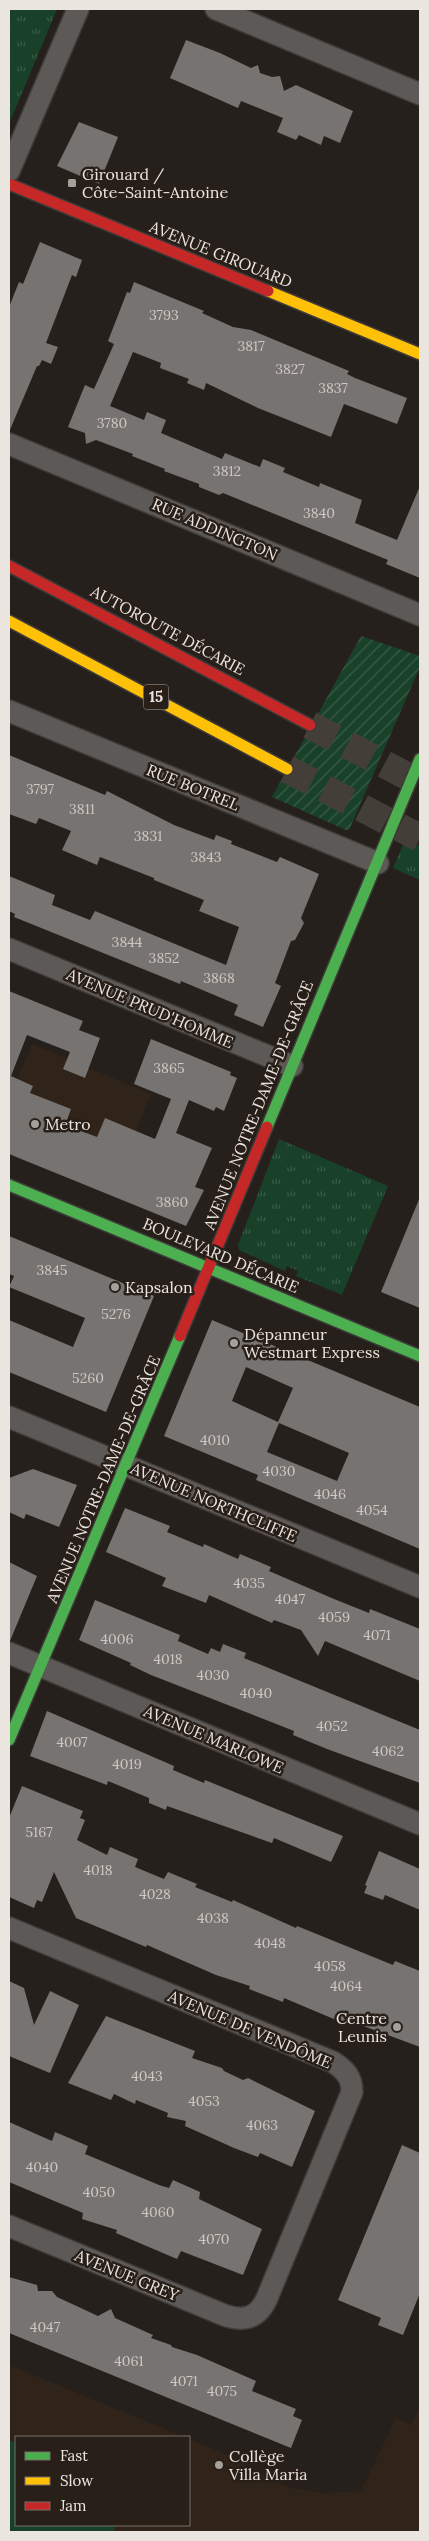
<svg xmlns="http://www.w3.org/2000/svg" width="429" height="2541" viewBox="0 0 429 2541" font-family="Lora,serif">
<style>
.built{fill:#302319}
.grass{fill:url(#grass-tufts)}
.garden{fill:url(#garden-furrows)}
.pitch{fill:#194129}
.building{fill:#777370;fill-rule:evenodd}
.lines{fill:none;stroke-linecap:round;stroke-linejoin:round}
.highway-tunnel{stroke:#443e39;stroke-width:28;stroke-dasharray:28 14;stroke-linecap:butt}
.street-casing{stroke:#3e3a37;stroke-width:24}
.fast-casing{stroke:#3e3a37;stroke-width:14}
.slow-casing{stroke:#3e3a37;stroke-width:14}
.jam-casing{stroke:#3e3a37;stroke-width:14}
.street{stroke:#5d5956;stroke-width:21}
.fast{stroke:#4caf50;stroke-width:11}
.slow{stroke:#ffc107;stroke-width:11}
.jam{stroke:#c62828;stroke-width:11}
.poi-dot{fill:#a6a09b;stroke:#291f19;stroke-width:2}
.labels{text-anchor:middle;stroke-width:5;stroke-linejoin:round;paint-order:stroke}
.number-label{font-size:14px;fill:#cec8c4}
.shield{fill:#291f19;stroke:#b1aaa4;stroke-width:1}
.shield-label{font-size:15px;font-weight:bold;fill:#ebe5e0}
.poi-label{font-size:16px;fill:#ebe5e0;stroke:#291f19;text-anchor:start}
.street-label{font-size:16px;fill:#ebe5e0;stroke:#291f19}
</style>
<defs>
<pattern id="grass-tufts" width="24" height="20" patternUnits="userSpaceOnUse" patternTransform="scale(1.25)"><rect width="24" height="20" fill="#194129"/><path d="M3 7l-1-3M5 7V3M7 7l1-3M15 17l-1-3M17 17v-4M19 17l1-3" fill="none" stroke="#3b5c48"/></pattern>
<pattern id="garden-furrows" width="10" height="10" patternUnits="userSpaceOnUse" patternTransform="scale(1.25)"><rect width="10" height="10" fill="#194129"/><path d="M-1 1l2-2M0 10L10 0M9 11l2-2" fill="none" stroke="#3b5c48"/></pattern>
</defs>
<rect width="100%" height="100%" fill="#26201c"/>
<g class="built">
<polygon points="420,816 420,846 410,842"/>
<polygon points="32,1044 151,1094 112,1189 9,1144 9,1098"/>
<polygon points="9,2365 185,2437 16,2437 16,2525 189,2525 189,2439 232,2457 280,2484 292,2488 326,2493 361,2491 396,2418 412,2425 420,2405 420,2532 9,2532"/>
</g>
<g class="grass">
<polygon points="9,9 57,9 9,124"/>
<polygon points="405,840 420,846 420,880 393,868"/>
<polygon points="279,1139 388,1186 342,1295 296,1276 298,1271 287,1266 285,1271 239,1250 238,1245"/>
</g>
<polygon class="garden" points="361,636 420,656 420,667 349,830 346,830 272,797"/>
<polygon class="pitch" points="9,2440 16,2443 16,2525 116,2525 113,2532 9,2532"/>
<g class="building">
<polygon points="186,40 220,53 251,68 258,65 260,73 272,77 280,76 284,91 296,85 353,111 340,143 324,136 321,145 299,135 296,140 277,132 283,118 241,101 238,108 170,78"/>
<polygon points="79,122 118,137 99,184 57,166"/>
<polygon points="40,242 82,260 76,277 72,275 46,343 58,347 51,364 42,360 39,366 37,366 9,432 9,307 19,282 23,284"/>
<polygon points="134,282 204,311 202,313 233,327 251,330 349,371 347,374 355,378 407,398 397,424 344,404 331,437 258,408 206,383 204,390 187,383 189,379 160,368 161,363 133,352 110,406 144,420 147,412 166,420 161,433 222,459 225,453 260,467 263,459 285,468 283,472 319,487 320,483 362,500 355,523 397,540 420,486 420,578 386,564 388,560 223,493 219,495 199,487 199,484 164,471 165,469 132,456 133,454 96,440 86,444 85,433 68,427 85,385 94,389 114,344 108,341 127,292 130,293"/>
<polygon points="9,755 105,795 107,791 174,825 214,840 216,835 232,841 231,844 277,862 280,857 319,874 301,918 304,923 295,940 291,941 275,983 281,986 263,1027 234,1015 238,1005 181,981 180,984 14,917 15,914 9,911 9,876 55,895 52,905 90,920 95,911 226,965 239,927 199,911 204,900 154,880 154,878 100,857 97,865 62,850 71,831 39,818 36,824 9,814"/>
<polygon points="9,991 83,1021 79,1030 100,1038 85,1078 63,1069 70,1052 27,1035 11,1076 33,1086 30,1093 71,1109 65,1125 97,1137 105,1118 155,1139 171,1099 134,1084 151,1039 231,1072 230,1075 237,1078 224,1111 216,1107 214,1111 189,1100 176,1133 212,1148 195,1187 204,1190 186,1226 9,1154"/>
<polygon points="420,1197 420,1308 381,1292"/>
<polygon points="9,1236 154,1296 106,1412 9,1372 9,1320 73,1347 85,1318 9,1287 14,1276 9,1274"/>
<path d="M212,1320l208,87v142l-164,-69 2,-5 -94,-39zM246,1367l47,21 -15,34 -46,-21zM279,1423l70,30 -12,28 -70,-29z"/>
<polygon points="33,1469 77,1485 59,1527 26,1514 24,1519 9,1512 9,1478"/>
<polygon points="125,1508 170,1526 167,1532 203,1547 204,1544 238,1559 240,1554 271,1567 269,1571 334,1599 369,1613 370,1609 420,1629 420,1681 325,1641 318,1656 301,1630 274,1620 272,1623 209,1595 206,1603 162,1586 166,1578 106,1552"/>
<polygon points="9,1562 37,1576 10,1641 9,1641"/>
<polygon points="95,1600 180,1635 178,1641 208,1654 211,1648 220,1652 223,1644 246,1653 244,1658 420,1730 420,1783 327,1749 293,1735 294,1731 151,1675 130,1665 131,1663 79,1640"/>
<polygon points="47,1711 174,1766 173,1770 204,1783 205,1780 343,1836 331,1862 274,1838 272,1843 167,1806 166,1810 149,1803 149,1798 108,1781 107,1785 30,1756"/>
<polygon points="22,1786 83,1811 80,1818 85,1820 77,1840 107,1855 110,1847 138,1859 135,1867 164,1879 168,1872 197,1884 195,1887 232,1902 233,1900 296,1928 297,1926 393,1965 395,1961 420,1971 420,2047 350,2021 348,2025 284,1998 283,2002 249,1989 250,1986 216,1975 147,1945 146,1947 76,1918 54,1872 42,1902 37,1900 34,1908 9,1897 9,1818"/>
<polygon points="379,1851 420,1869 420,1910 385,1895 383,1900 364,1893 367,1886 365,1885"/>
<polygon points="9,1981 24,1988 34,2025 50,1991 79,2005 50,2073 9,2056"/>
<polygon points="106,2016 195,2051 192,2058 222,2068 224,2071 243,2080 248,2078 254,2081 315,2111 292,2167 260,2153 258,2157 234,2148 185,2126 186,2121 167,2117 168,2113 136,2100 135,2104 114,2094 111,2100 68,2083"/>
<polygon points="9,2122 52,2141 55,2132 88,2146 85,2154 159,2185 169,2188 173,2180 200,2192 199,2199 262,2229 243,2275 181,2251 177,2259 116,2233 117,2230 82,2219 83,2213 9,2182"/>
<polygon points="402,2145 420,2153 420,2293 403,2335 378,2325 381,2318 338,2300"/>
<polygon points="9,2277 37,2285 38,2291 52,2291 57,2297 98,2316 111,2309 115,2318 153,2335 151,2338 171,2345 172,2347 197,2355 256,2381 252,2391 296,2409 293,2416 302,2420 291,2448 9,2333"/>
</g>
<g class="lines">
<g class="highway-tunnel">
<polyline points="310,725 420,783"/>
<polyline points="287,769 420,838"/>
</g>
<defs>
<g id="street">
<polyline points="216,9 420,94"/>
<polyline points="9,171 78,9"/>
<polyline points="9,444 420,615"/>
<polyline points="9,711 378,863"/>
<polyline points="9,949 292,1066"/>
<polyline points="9,1417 420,1587"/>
<polyline points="9,1653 420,1824"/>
<path d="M9,1928l324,134c12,8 19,15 19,30l-85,206c-9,20 -23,24 -43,17l-215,-89"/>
</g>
<g id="fast">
<polyline points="267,1127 420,759"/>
<polyline points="9,1185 420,1356"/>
<polyline points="9,1740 180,1336"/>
</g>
<g id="slow">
<polyline points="268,291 420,354"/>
<polyline points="9,621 287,769"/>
</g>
<g id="jam">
<polyline points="9,184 268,291"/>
<polyline points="9,566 310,725"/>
<polyline points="180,1336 267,1127"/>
</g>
</defs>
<use href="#street" class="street-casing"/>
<use href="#fast" class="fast-casing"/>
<use href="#slow" class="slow-casing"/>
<use href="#jam" class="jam-casing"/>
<use href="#street" class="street"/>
<use href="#fast" class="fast"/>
<use href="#slow" class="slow"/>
<use href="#jam" class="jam"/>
</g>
<g class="poi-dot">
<rect x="67" y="178" width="10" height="10" rx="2.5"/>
<circle cx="35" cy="1124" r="5"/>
<circle cx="115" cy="1287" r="5"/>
<circle cx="234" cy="1343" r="5"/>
<circle cx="397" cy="2027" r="5"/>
<circle cx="219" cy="2465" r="5"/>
</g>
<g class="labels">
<g class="number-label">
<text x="164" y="320">3793</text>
<text x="251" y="351">3817</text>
<text x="290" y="374">3827</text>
<text x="333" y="393">3837</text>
<text x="112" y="428">3780</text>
<text x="227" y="476">3812</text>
<text x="319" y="518">3840</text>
<text x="40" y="794">3797</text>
<text x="82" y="814">3811</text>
<text x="148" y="841">3831</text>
<text x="206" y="862">3843</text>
<text x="127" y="947">3844</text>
<text x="164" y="963">3852</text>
<text x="219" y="983">3868</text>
<text x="169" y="1073">3865</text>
<text x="172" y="1207">3860</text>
<text x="52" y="1275">3845</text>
<text x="116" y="1319">5276</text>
<text x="88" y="1383">5260</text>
<text x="215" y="1445">4010</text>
<text x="279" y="1476">4030</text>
<text x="330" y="1499">4046</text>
<text x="372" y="1515">4054</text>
<text x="249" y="1588">4035</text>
<text x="290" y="1604">4047</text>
<text x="334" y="1622">4059</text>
<text x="377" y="1640">4071</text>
<text x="117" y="1644">4006</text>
<text x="168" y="1664">4018</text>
<text x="213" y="1680">4030</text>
<text x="256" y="1698">4040</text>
<text x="332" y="1731">4052</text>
<text x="72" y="1747">4007</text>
<text x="388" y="1756">4062</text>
<text x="127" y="1769">4019</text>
<text x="39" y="1837">5167</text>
<text x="98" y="1875">4018</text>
<text x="155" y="1899">4028</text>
<text x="213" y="1923">4038</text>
<text x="270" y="1948">4048</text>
<text x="330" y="1971">4058</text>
<text x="346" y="1991">4064</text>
<text x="147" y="2081">4043</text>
<text x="204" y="2106">4053</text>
<text x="262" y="2130">4063</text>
<text x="42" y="2172">4040</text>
<text x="99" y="2197">4050</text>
<text x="158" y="2217">4060</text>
<text x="214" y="2244">4070</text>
<text x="45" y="2332">4047</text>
<text x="129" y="2366">4061</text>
<text x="184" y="2386">4071</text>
<text x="222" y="2396">4075</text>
</g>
<rect class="shield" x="143.5" y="684.5" width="25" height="25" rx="4"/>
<g class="shield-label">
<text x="156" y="702">15</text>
</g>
<g class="poi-label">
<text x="82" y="180">Girouard /<tspan x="82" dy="18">Côte-Saint-Antoine</tspan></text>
<text x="45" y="1130">Metro</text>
<text x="125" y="1293">Kapsalon</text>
<text x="244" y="1340">Dépanneur<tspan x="244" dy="18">Westmart Express</tspan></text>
<text x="387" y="2024" text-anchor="end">Centre<tspan x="387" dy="18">Leunis</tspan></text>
<text x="229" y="2462">Collège<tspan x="229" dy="18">Villa Maria</tspan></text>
</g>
<g class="street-label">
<text transform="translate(221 254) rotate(22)" y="6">AVENUE GIROUARD</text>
<text transform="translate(215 529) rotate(23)" y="6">RUE ADDINGTON</text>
<text transform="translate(168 630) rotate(28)" y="6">AUTOROUTE DÉCARIE</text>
<text transform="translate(193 787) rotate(22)" y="6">RUE BOTREL</text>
<text transform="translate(150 1008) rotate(23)" y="6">AVENUE PRUD'HOMME</text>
<text transform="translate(258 1105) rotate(-68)" y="6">AVENUE NOTRE-DAME-DE-GRÂCE</text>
<text transform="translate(221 1255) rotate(23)" y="6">BOULEVARD DÉCARIE</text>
<text transform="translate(103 1479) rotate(-67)" y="6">AVENUE NOTRE-DAME-DE-GRÂCE</text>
<text transform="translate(214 1502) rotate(23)" y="6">AVENUE NORTHCLIFFE</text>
<text transform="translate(214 1739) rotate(23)" y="6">AVENUE MARLOWE</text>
<text transform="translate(250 2029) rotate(23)" y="6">AVENUE DE VENDÔME</text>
<text transform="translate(127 2275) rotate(22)" y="6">AVENUE GREY</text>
</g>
</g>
<rect width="429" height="2541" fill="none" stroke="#ebe5e0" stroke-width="20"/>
<rect x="15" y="2436" width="175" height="90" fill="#291f19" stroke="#776e69"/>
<rect x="25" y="2452" width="25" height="8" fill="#4caf50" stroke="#776e69"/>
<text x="60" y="2461" font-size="15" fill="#ebe5e0">Fast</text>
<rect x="25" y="2477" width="25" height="8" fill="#ffc107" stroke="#776e69"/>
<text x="60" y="2486" font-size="15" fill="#ebe5e0">Slow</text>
<rect x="25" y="2502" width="25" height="8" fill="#c62828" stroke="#776e69"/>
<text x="60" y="2511" font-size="15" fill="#ebe5e0">Jam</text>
</svg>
